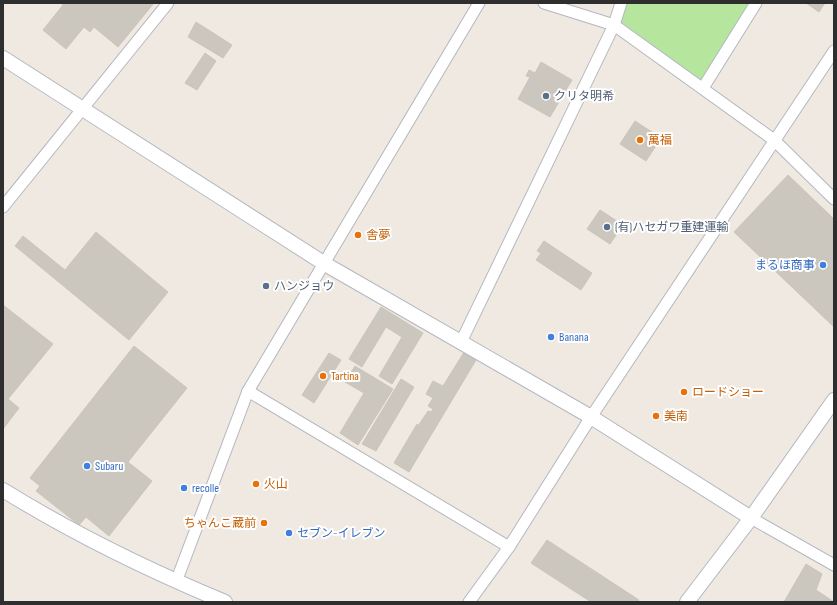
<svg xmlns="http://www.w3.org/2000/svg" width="837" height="605" viewBox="0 0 837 605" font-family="'Sofia Sans Condensed','Noto Sans JP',sans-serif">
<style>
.green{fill:#b6e59e}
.building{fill:#cbc7bf;stroke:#cbc5ba}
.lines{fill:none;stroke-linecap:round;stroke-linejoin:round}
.minor-casing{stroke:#b4b7c1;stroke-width:13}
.tertiary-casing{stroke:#b4b7c1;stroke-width:16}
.minor{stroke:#fff;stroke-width:11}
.tertiary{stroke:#fff;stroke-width:14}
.service-dot{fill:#5c6f8a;stroke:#fff;stroke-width:1.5}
.food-dot{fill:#e8710a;stroke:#fff;stroke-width:1.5}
.shop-dot{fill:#3f7fe0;stroke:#fff;stroke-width:1.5}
.labels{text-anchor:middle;stroke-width:4;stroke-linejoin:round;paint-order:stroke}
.service-label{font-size:12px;fill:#4e5e75;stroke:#fff;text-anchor:start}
.food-label{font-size:12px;fill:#c56008;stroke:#fff;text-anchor:start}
.shop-label{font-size:12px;fill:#366cbe;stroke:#fff;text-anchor:start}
</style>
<rect width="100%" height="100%" fill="#efe9e1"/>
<polygon class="green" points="621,3 756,3 703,88 614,25"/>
<g class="building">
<polygon points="61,3 154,3 118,47 94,27 90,32 84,27 66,49 43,30 63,5"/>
<polygon points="806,3 825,3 819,12"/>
<polygon points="196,22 232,45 223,58 188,37"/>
<polygon points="205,53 216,61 197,90 185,83"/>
<polygon points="541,62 572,80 550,117 518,99 530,77 526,76 529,70 535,73"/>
<polygon points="635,121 661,138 646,161 620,144"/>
<polygon points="788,175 834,219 834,327 734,232"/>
<polygon points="600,210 623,225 610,244 587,229"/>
<polygon points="96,232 168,292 129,340 15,246 23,236 65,270"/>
<polygon points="544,241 592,273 581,290 536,260 541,253 537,251"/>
<polygon points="3,305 53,344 8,399 19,408 3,429"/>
<polygon points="381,307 423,333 392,384 379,376 402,337 386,327 362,367 349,359"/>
<polygon points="134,346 187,388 128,462 152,481 109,536 86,517 79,525 36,491 40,486 30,478"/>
<polygon points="466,349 479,355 409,472 394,463 417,424 418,426 428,411 431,412 433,409 428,406 433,398 426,394 433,381 443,386"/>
<polygon points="329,353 341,360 314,403 302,395"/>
<polygon points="355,366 393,389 358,445 340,433 364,393 345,382"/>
<polygon points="401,379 414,387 376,451 362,444"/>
<polygon points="547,540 639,600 638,602 591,602 531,563"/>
<polygon points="806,564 822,574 816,590 834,602 784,602"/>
</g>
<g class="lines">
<defs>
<g id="minor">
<polyline points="544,3 614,25 774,140 834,199"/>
<polyline points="703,88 756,3"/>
<polyline points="3,207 168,3"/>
<polyline points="461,342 614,25 621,3"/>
<polyline points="248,391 509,547"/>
<polyline points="751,518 834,565"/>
<polyline points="176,582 248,391 479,3"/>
<polyline points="469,602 509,547 591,417 834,51"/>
</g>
<g id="tertiary">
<polyline points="3,58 325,264 591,417 751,518"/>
<path d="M3,490c71,44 145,80 222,112"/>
<polyline points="687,602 751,518 834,400"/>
</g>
</defs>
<use href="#minor" class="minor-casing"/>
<use href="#tertiary" class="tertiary-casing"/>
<use href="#minor" class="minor"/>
<use href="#tertiary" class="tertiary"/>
</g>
<g class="service-dot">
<circle cx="546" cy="96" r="4"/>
<circle cx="607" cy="227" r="4"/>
<circle cx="266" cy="286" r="4"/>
</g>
<g class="food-dot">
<circle cx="640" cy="140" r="4"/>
<circle cx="358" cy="235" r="4"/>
<circle cx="323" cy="376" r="4"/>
<circle cx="684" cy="392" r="4"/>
<circle cx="656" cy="416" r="4"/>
<circle cx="256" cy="484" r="4"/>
<circle cx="264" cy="523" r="4"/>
</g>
<g class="shop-dot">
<circle cx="823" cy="265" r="4"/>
<circle cx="551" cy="337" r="4"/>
<circle cx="87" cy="466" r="4"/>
<circle cx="184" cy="488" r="4"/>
<circle cx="289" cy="533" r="4"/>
</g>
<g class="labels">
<g class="service-label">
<text x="554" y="100">クリタ明希</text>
<text x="615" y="231">(有)ハセガワ重建運輸</text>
<text x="274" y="290">ハンジョウ</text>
</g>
<g class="food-label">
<text x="648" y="144">萬福</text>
<text x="366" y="239">舎夢</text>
<text x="331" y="380">Tartina</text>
<text x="692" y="396">ロードショー</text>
<text x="664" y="420">美南</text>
<text x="264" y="488">火山</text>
<text x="256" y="527" text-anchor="end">ちゃんこ蔵前</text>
</g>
<g class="shop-label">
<text x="815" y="269" text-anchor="end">まるほ商事</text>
<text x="559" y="341">Banana</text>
<text x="95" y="470">Subaru</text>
<text x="192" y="492">recolle</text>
<text x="297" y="537">セブン-イレブン</text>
</g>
</g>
<rect width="837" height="605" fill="none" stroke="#2e2e2e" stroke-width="8"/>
</svg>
